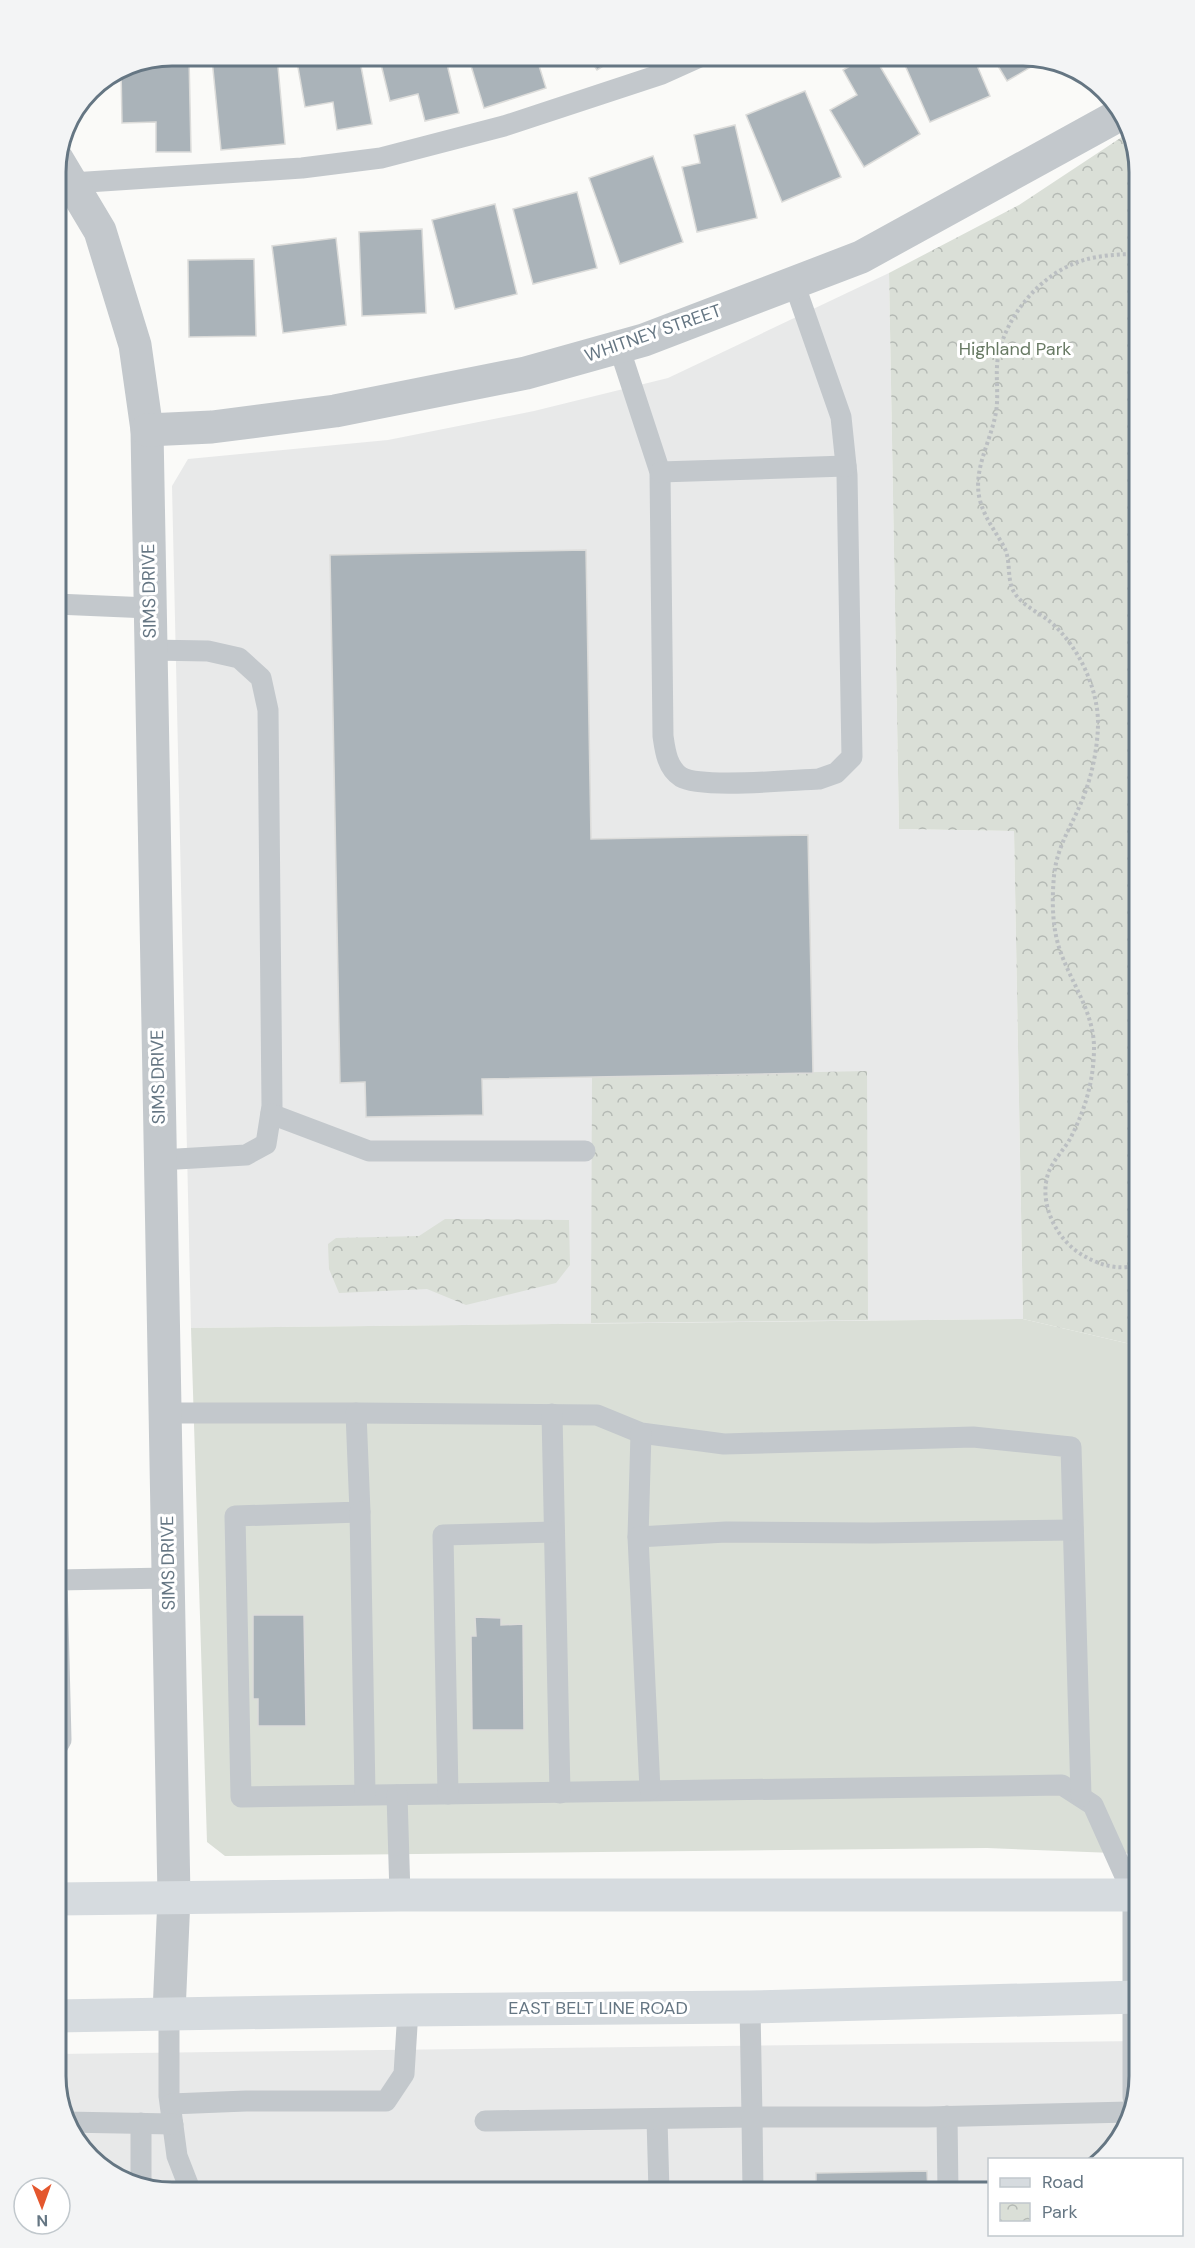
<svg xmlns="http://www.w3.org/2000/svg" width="1195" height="2248" viewBox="0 0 1195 2248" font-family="'DM Sans',sans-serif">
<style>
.built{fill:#e8e9e9}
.green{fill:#dadfd7}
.park{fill:url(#park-crowns)}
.building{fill:#aab3b9;stroke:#dcdcda;stroke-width:1.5}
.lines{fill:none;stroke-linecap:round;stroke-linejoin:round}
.path{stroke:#bbbfc2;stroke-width:4;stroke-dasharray:3 3;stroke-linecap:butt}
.lane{stroke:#c3c8cc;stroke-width:21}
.street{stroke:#c3c8cc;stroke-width:33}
.primary{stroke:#d6dbdf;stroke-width:33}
.labels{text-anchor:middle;stroke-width:6;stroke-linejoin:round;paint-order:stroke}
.street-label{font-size:18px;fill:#657683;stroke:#fff}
.park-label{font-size:18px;fill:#687a64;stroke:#fff}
.rim{fill:none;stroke:#657683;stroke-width:3}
</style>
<defs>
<pattern id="park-crowns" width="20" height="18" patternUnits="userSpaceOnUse" patternTransform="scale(1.5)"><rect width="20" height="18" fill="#dadfd7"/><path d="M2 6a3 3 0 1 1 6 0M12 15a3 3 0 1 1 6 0" fill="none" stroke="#b4b9b4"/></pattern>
</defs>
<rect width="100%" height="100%" fill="#fafaf8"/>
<g class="built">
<polygon points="889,273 899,829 1014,831 1023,1319 191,1328 172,486 188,459 388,440 534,411 668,378"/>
<polygon points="1139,2041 1139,2076 1120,2140 1097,2159 990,2160 989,2192 165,2192 107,2173 65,2121 56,2076 56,2054"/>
</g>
<polygon class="green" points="1023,1319 1139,1346 1139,1854 987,1848 225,1856 207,1842 191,1328"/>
<g class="park">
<polygon points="1131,131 1139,172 1139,1346 1023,1319 1014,831 899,829 889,273 1019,205"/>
<polygon points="867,1071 868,1320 591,1323 592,1077"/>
<polygon points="445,1219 569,1220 570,1265 556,1283 466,1305 427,1289 339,1293 329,1269 328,1244 336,1238 419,1236"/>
</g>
<g class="building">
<polygon points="252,56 277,56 285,144 221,150 212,59"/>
<polygon points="296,56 359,56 372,124 337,130 333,102 305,107"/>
<polygon points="379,56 445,56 459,113 425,121 418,94 390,101"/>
<polygon points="468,56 536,56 546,88 484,108"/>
<polygon points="588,56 619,56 597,70"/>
<polygon points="867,56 874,56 920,134 864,167 830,110 857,95 843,70"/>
<polygon points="901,56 973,56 990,96 930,122"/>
<polygon points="992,56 1031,56 1043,60 1007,81"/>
<polygon points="189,57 191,152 156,152 156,122 122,123 121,69 128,64 162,58"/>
<polygon points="805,91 841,177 782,202 746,115"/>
<polygon points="735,125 757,218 697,232 682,167 700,163 694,135"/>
<polygon points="653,156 683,242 620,264 589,178"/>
<polygon points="577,192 597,268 533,284 513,209"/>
<polygon points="495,204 517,294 455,309 432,220"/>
<polygon points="422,229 426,313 362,316 359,232"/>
<polygon points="336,238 346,325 283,333 272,246"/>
<polygon points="254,259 256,336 189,337 188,260"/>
<polygon points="586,550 591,839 808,835 813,1073 482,1079 483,1115 366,1117 365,1082 340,1083 330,555"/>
<polygon points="253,1615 304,1615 306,1726 258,1726 258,1699 253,1699"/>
<polygon points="475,1617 501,1618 501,1625 523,1624 524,1730 472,1730 471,1636 476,1636"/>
<polygon points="927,2171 928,2192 816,2192 816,2173"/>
<polygon points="608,2184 608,2192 495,2192 495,2186"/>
</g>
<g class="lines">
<path class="path" d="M1139,1264c-17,7 -37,2 -53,-7 -28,-14 -48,-52 -38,-83 4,-13 17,-25 23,-37 14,-27 23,-57 23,-89 0,-38 -26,-69 -36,-104 -6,-21 -6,-47 -4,-68 3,-33 22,-56 32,-86 7,-20 12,-46 12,-67 0,-36 -21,-80 -50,-103 -12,-9 -30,-17 -36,-32 -5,-13 -1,-30 -9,-43 -9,-16 -20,-29 -24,-49 -5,-29 12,-55 17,-84 3,-18 -1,-37 2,-55 8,-42 44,-85 86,-97 17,-5 38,-6 55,-6"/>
<g class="lane">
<polyline points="72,183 302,168 381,158 504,126 662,74 702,56"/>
<path d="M619,347l41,125 3,264c2,14 4,32 18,41 20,12 110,3 138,2l17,-6 16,-16 -5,-282 -6,-58 -47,-134"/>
<polyline points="660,472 846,466"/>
<polyline points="56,604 149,608"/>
<polyline points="150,650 208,651 239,658 261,678 268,710 272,1106 266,1144 246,1155 160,1160"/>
<polyline points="271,1114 369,1151 585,1151"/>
<polyline points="165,1413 356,1413 360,1512 235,1516 241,1797 1062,1785 1093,1805 1133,1894 1133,2098"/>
<polyline points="356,1413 597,1415 641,1433 724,1444 973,1437 1071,1447 1081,1796"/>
<polyline points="552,1414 560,1793"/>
<polyline points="360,1512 365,1794"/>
<polyline points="638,1537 641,1433"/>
<polyline points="56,1749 61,1740 57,1580 168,1578"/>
<polyline points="650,1790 638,1537 726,1532 873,1533 1073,1530"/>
<polyline points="448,1794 443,1535 554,1532"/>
<polyline points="397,1795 400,1895"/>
<polyline points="169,2013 169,2096 177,2156 191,2192"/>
<polyline points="171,2104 246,2101 386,2101 404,2074 408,2010"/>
<polyline points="947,2116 948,2192"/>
<polyline points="657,2119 659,2192"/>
<polyline points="485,2121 752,2117 750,2007"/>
<polyline points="65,2122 173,2124"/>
<polyline points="141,2184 141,2123"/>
<polyline points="753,2192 752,2117 927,2117 1129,2112"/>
</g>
<g class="street">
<polyline points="57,159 100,231 135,345 147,430 174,1897 169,2013"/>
<polyline points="147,430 212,427 335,411 526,373 644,340 861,257 1121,114"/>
</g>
<g class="primary">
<polyline points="56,1899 400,1895 1139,1895"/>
<polyline points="56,2016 408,2010 750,2007 1139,1997"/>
</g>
</g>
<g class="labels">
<g class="street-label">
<text transform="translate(653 333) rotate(-19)" y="6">WHITNEY STREET</text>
<text transform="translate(149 591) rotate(-91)" y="6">SIMS DRIVE</text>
<text transform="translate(158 1077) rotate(-91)" y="6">SIMS DRIVE</text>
<text transform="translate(168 1563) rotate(-91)" y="6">SIMS DRIVE</text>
<text x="598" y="2014">EAST BELT LINE ROAD</text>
</g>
<g class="park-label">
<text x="1015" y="355">Highland Park</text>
</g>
</g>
<path d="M0 0H1195V2248H0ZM172 66H1023A106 106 0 0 1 1129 172V2076A106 106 0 0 1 1023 2182H172A106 106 0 0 1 66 2076V172A106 106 0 0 1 172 66Z" fill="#f3f4f5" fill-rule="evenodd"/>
<path class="rim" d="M172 66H1023A106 106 0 0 1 1129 172V2076A106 106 0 0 1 1023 2182H172A106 106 0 0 1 66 2076V172A106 106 0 0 1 172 66Z"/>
<rect x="988" y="2158" width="195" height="78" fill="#ffffff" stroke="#c1c8cd" stroke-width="1.5"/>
<rect x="1000" y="2178" width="30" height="9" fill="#d6dbdf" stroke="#c1c8cd" stroke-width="1.5"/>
<text x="1042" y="2188" font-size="18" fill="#657683">Road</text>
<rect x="1000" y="2203" width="30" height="18" fill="url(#park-crowns)" stroke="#c1c8cd" stroke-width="1.5"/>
<text x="1042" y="2218" font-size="18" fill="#657683">Park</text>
<g transform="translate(42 2206) rotate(179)"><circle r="28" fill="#ffffff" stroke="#c1c8cd" stroke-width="1.5"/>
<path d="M0-4.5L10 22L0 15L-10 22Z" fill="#e4572e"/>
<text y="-9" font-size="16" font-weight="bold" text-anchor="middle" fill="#657683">N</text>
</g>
</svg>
